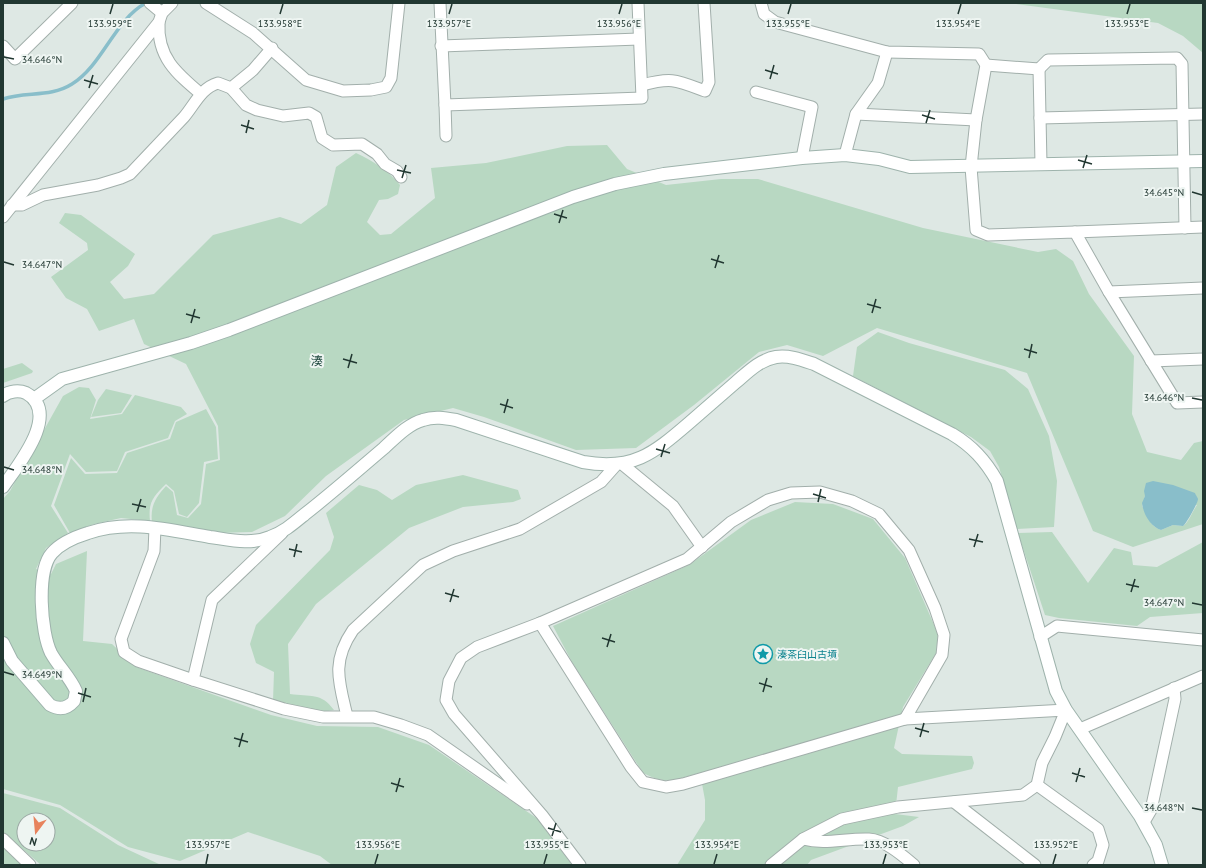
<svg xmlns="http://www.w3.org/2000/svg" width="1206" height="868" viewBox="0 0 1206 868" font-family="'PT Sans','Noto Sans JP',sans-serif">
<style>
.green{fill:#b8d8c2;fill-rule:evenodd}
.water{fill:#89beca}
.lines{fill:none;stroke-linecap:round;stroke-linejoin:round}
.stream{stroke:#89beca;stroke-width:3.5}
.street-casing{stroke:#a2afab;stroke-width:13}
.secondary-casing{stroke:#9eb3ac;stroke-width:14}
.street{stroke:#fff;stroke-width:11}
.secondary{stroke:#fff;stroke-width:12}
.ticks{fill:none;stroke:#213731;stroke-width:1.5}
.labels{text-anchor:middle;stroke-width:4;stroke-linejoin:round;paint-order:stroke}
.culture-label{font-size:10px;fill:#0d838f;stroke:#eef5f2;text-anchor:start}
.quarter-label{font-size:12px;fill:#1e473e;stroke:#eef5f2}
.ticks-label{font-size:10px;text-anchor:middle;fill:#213731;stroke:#eef5f2;stroke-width:4;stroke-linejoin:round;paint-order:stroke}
</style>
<rect width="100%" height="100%" fill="#dee8e4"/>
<g class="green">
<polygon points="1009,3 1203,3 1203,53 1183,36 1158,23"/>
<path d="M607,145l20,24 39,16 55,-6h37l165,49 115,24 18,-3 17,12 16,33 45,62 -2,58 15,38 34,8 13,-17 9,-2v83l-70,23 -40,-16 -66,-158 -150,-45 -54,28 -36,-11 -28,7 -65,53 -58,43 -60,2 -92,-33 -31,-9 -49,12 -78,56 -41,40 -33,16 -38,1 -62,-11c-2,-16 4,-25 14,-36l7,6 4,23 11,3 13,-14 5,-40 14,-4 -2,-34 -32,-62 -42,-20 -10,-25 -35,12 -12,-22 -21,-11 -15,-21 37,-27 -1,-7 -28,-20 6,-10 16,2 54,39 -7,12 -18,16 14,17 30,-5 59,-59 67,-18 21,7 26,-19 9,-38 20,-14c17,8 32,17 44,32l-2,9 -10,5 -9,1 -12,22 13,13 11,-1 44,-36 -4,-30 55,-5 81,-17zM1145,496l52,9c-5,7 -8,17 -14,21l-10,-1 -12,5c-12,-4 -13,-14 -19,-24z"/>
<polygon points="878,332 909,343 1005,370 1028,389 1049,436 1057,481 1054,527 1017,529 999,467 990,451 971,437 853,376 857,347"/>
<polygon points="22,363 33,371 32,373 3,383 3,369"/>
<polygon points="79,387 89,388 96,400 90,419 122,414 135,395 181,407 187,414 175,421 168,438 125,452 117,471 86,472 70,454 51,506 68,533 46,548 36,569 51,574 56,564 87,551 83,641 112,644 136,667 271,715 317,726 378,727 429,745 538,819 572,865 332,865 320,856 248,832 180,861 128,847 60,805 3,789 3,499 10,491 63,396"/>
<polygon points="106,389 132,395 121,413 91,417 98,400"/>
<path d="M206,409l10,18 2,32 -14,3 -5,41 -12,14 -8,-3 -5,-23 -8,-7c-13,13 -18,18 -16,37l-29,-3 -27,6 -24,9 -16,-28 17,-47 14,16 32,-1 10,-20 43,-14 6,-17z"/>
<path d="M463,475l55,15 3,9 -8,3 -50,5 -54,21 -93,76 -28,40 2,50c20,3 31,-2 44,16l-12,2 -49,-11 1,-29 -18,-9 -6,-19 6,-19 74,-75 4,-13 -8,-24 33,-28 18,5 15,10 24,-15z"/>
<path d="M795,502l38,2 40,15 32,39 33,76 -2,19 -33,54 -9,41 8,6 70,2 2,7 -2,6 -74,18 -3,27 24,3 -16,9 -92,34 -4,5h-130l28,-45v-20l-5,-27c-26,6 -31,13 -57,0l-71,-111 -19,-36 136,-61 62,-45z"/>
<polygon points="1052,532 1088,583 1114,548 1131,552 1133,565 1157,567 1203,542 1203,613 1150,617 1137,626 1059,618 1045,615 1018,533"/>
<path d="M3,793l57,15 58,37 43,20h-120l-38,-33zM24,820h24v24h-24z"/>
<polygon points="3,845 23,865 3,865"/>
</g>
<path class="water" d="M1153,481l20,4 22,8c0,1 3,5 3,6 0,4 -12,25 -15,27l-10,-1 -12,5c-10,-3 -18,-16 -19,-27l3,-7 -1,-5 2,-8z"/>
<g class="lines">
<path class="stream" d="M3,99c23,-8 47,-1 69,-15 30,-18 43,-65 74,-81"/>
<defs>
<g id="street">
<polyline points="150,3 162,13"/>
<polyline points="206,3 253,33 306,80 343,91 371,90 386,87 391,78 399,3"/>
<polyline points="440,3 445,105 642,98 638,3"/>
<polyline points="761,3 764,14 775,22 887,52 979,54 986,65 976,120 971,167 976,230 988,235 1075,232 1109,292 1203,288"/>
<path d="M159,22c-2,35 17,51 42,72"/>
<polyline points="3,46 15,59 72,3"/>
<polyline points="441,46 639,39"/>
<polyline points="986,65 1039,69 1048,60 1177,58 1182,64 1185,228"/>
<polyline points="1039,69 1041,164"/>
<path d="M642,85c30,-8 34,-5 63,6l4,-9 -5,-79"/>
<polyline points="231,88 246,105 257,110 283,116 309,113 316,117 322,138 333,145 362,144 377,154 385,164 397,171 401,177"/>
<polyline points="756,92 812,107 802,158"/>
<polyline points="445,105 446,136"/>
<polyline points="856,114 976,120"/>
<polyline points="1040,118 1203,114"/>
<polyline points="845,155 856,114 878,83 887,52"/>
<path d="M12,205h10l21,-10 55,-10 23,-7 9,-4c18,-19 36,-38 54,-57 11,-13 17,-29 34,-34l13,5 22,-18 19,-22"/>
<polyline points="3,217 159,22 162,13 172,3"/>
<polyline points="1075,232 1203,227"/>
<polyline points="1109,292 1177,403 1203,402"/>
<polyline points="1151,361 1203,359"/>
<polyline points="622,464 673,506 702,547"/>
<polyline points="155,528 154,551 121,639 124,652 138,661 193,680"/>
<polyline points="282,533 212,600 193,680 284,709 323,717 374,717 401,725 428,735 527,804"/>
<polyline points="540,623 631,767 643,782 666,787 683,784 905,719 1066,710 1055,737 1042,763 1037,785 1023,795 898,807 842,819 803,839 771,865"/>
<polyline points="1040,637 1057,626 1203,640"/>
<path d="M347,716c-8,-34 -16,-54 6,-86l70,-65 30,-14 67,-22 81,-47 16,-18"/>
<polyline points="1080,729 1203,676"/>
<polyline points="1037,785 1098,829 1103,845 1098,861 1093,865"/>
<polyline points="954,802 1035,865"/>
<polyline points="1144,822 1151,810 1175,699 1174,688"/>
<polyline points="3,839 30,865"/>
<path d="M803,839c22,6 43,-1 66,0 16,1 33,16 45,26"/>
<polyline points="580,865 542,815 454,714 446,700 449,681 461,658 477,647 540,623 687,559 731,522 768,500 791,493 820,492 852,501 879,514 909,550 935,608 944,635 942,655 905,719"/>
</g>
<g id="secondary">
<path d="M3,396c6,-5 16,-6 23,-3 36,20 -9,73 -23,94"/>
<polyline points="34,399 62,379 191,343 229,330 573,197 615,184 664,174 802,158 845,155 879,159 910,167 1203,161"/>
<path d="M3,643l9,18 38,44c9,5 17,4 24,-4l2,-10c-6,-14 -18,-25 -25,-38 -10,-20 -15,-82 1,-100 9,-10 23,-16 36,-20 41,-14 81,-3 122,4 21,3 40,8 60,0 14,-5 24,-14 35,-23 27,-21 53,-44 79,-66 11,-10 24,-24 39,-28 11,-4 22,-2 33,0l127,42c49,9 70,-8 106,-39 15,-13 31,-27 46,-40 12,-10 24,-23 41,-26 13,-2 26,3 38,7l138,70c20,12 33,26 45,47l59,210 10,19 74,106 16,29 6,20"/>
</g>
</defs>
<use href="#street" class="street-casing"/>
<use href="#secondary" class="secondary-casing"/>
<use href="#street" class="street"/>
<use href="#secondary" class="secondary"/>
</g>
<path class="ticks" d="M110,14l3,-10M280,14l3,-10M449,14l3,-10M619,14l3,-10M788,14l3,-10M958,14l3,-10M1127,14l3,-10M4,57l10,2M765,70l13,4M770,79l4,-14M84,80l14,4M89,88l4,-13M922,115l13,4M926,123l4,-13M241,125l13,4M246,133l3,-13M1078,160l14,4M1083,168l4,-13M397,170l14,3M402,178l4,-13M1192,192l10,3M554,214l13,4M559,223l4,-13M711,259l13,4M4,262l10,3M715,268l4,-13M867,304l14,4M872,313l4,-14M186,314l14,4M191,323l4,-14M1024,349l13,4M1029,358l3,-14M343,359l14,4M348,368l4,-14M1192,398l10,2M500,404l13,4M504,413l4,-14M656,449l14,4M661,457l4,-13M4,467l10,3M813,494l13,4M818,502l3,-13M132,504l14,3M137,512l4,-13M969,539l14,3M974,547l4,-13M289,549l13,3M294,557l3,-13M1126,584l13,3M1131,592l4,-13M445,593l14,4M450,602l4,-13M1192,603l10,2M602,638l13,4M607,647l4,-13M4,672l10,3M759,683l13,4M763,692l4,-14M78,693l13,4M83,702l3,-14M915,728l14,4M920,737l4,-14M234,738l14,4M239,747l4,-14M1072,773l13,4M1076,782l4,-14M391,783l13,4M396,792l4,-14M1192,808l10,2M548,828l13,4M552,836l4,-13M206,864l2,-10M375,864l3,-10M544,864l3,-10M714,864l3,-10M883,864l3,-10M1053,864l3,-10"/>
<defs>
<symbol id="sight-ring" viewBox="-11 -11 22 22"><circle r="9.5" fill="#eef5f2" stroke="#0f9aa8" stroke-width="1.5"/><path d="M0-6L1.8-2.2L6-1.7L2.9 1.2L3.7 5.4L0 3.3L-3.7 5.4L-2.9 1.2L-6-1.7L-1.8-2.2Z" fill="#0f9aa8"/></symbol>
</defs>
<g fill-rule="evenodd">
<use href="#sight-ring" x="752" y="643" width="22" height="22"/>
</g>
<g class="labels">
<g class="culture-label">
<text x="777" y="658">湊茶臼山古墳</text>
</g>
<g class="quarter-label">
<text x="317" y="365">湊</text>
</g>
</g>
<g class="ticks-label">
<text x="110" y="27">133.959°E</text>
<text x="280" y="27">133.958°E</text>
<text x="449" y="27">133.957°E</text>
<text x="619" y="27">133.956°E</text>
<text x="788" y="27">133.955°E</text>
<text x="958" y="27">133.954°E</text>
<text x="1127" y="27">133.953°E</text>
<text x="42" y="63">34.646°N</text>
<text x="1164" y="196">34.645°N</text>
<text x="42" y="268">34.647°N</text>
<text x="1164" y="401">34.646°N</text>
<text x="42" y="473">34.648°N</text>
<text x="1164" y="606">34.647°N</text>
<text x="42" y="678">34.649°N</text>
<text x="1164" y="811">34.648°N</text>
<text x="208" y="848">133.957°E</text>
<text x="378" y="848">133.956°E</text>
<text x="547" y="848">133.955°E</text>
<text x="717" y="848">133.954°E</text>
<text x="886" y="848">133.953°E</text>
<text x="1056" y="848">133.952°E</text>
</g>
<rect width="1206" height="868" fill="none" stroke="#213731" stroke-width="8"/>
<g transform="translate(36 832) rotate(196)"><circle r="19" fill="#eef5f2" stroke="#9ca9a5"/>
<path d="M0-3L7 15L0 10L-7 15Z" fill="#e7835d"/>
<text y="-6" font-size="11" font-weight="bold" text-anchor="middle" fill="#213731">N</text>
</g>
</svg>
